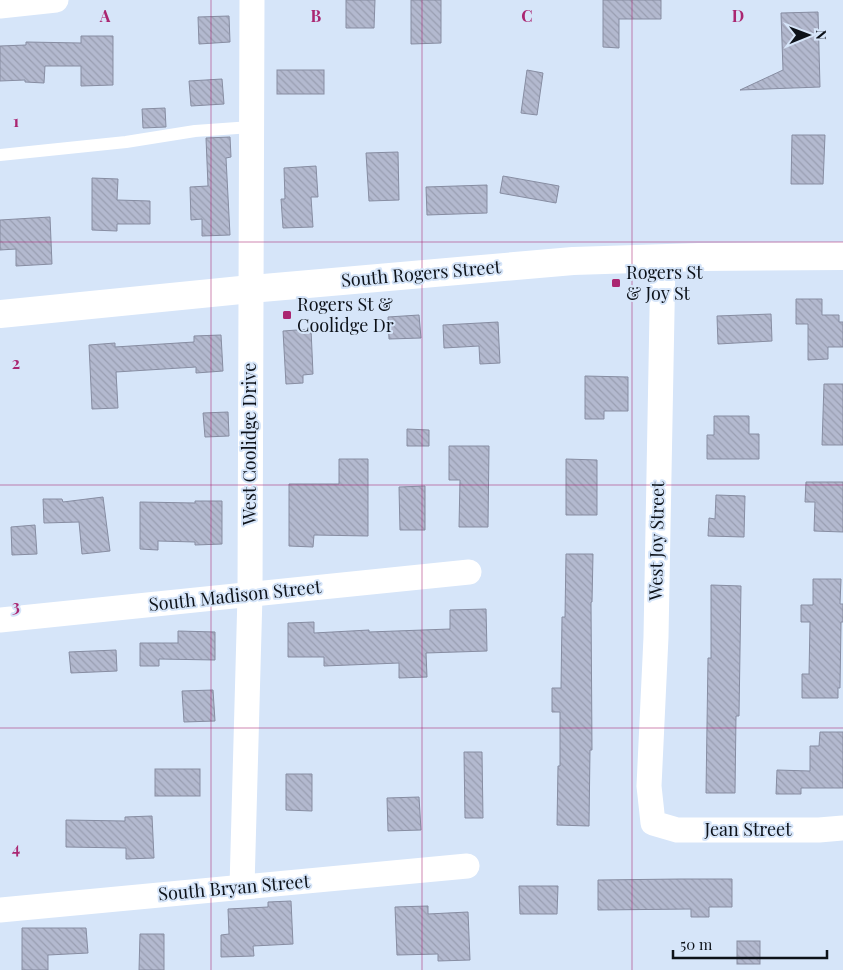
<svg xmlns="http://www.w3.org/2000/svg" width="843" height="970" viewBox="0 0 843 970" font-family="'Playfair Display',serif">
<style>
.building{fill:url(#building-back-hatch);stroke:#878da2}
.lines{fill:none;stroke-linecap:round;stroke-linejoin:round}
.lane{stroke:#fff;stroke-width:12}
.street{stroke:#fff;stroke-width:25}
.secondary{stroke:#fff;stroke-width:28}
.grid{fill:none;stroke:#aa2671;stroke-width:1;stroke-opacity:0.55}
.poi-dot{fill:#aa2671;stroke:#d6e5f9;stroke-width:2}
.labels{text-anchor:middle;stroke-width:4;stroke-linejoin:round;paint-order:stroke}
.poi-label{font-size:18px;fill:#0d1219;stroke:#d6e5f9;text-anchor:start}
.street-label{font-size:18px;fill:#0d1219;stroke:#d6e5f9}
.grid-label{font-size:16px;text-anchor:middle;font-weight:bold;fill:#aa2671;stroke:#d6e5f9;stroke-width:4;stroke-linejoin:round;paint-order:stroke}
</style>
<defs>
<pattern id="building-back-hatch" width="6" height="6" patternUnits="userSpaceOnUse" patternTransform="scale(1.25)"><rect width="6" height="6" fill="#b3b9cf"/><path d="M-1 5l2 2M0 0l6 6M5-1l2 2" fill="none" stroke="#999eb1"/></pattern>
</defs>
<rect width="100%" height="100%" fill="#d6e5f9"/>
<g class="building">
<polygon points="346,0 375,0 374,28 346,28"/>
<polygon points="411,0 441,0 441,43 411,44"/>
<polygon points="603,0 661,0 661,19 619,19 619,48 603,47"/>
<polygon points="818,12 820,87 740,90 783,70 781,13"/>
<polygon points="229,16 230,42 199,44 198,17"/>
<polygon points="81,36 113,36 113,85 81,86 81,66 45,66 44,83 25,82 25,80 0,81 0,46 26,45 26,42 81,43"/>
<rect x="277" y="70" width="47" height="24"/>
<polygon points="527,70 543,73 537,115 521,113"/>
<polygon points="222,79 224,104 191,106 189,81"/>
<polygon points="165,108 166,127 143,128 142,109"/>
<polygon points="792,135 825,135 823,184 791,184"/>
<polygon points="230,137 231,157 226,158 230,235 202,236 202,219 191,220 190,187 208,186 206,138"/>
<polygon points="398,152 399,200 369,201 366,153"/>
<polygon points="316,166 318,197 311,197 313,227 283,228 281,199 285,199 284,168"/>
<polygon points="503,176 559,186 556,203 500,193"/>
<polygon points="92,178 118,179 117,200 150,201 150,224 117,224 117,231 92,230"/>
<polygon points="487,185 487,213 427,215 426,187"/>
<polygon points="50,217 52,264 16,266 16,249 0,250 0,220"/>
<polygon points="796,299 822,299 822,315 839,315 839,322 843,322 843,347 828,347 828,359 808,360 808,324 796,324"/>
<polygon points="771,314 772,341 718,344 717,316"/>
<polygon points="419,315 421,338 389,339 388,317"/>
<polygon points="498,322 500,363 480,364 479,346 444,348 443,325"/>
<polygon points="311,329 313,374 303,375 303,383 286,384 283,331"/>
<polygon points="221,335 223,371 196,373 196,367 116,372 118,408 92,409 89,345 115,343 115,347 194,342 194,336"/>
<polygon points="585,376 628,377 628,411 604,411 604,419 585,419"/>
<polygon points="824,384 843,384 843,445 822,445"/>
<polygon points="228,412 229,436 205,437 203,413"/>
<polygon points="714,416 749,416 749,434 759,434 759,459 707,459 707,435 714,435"/>
<polygon points="407,429 429,430 429,446 407,446"/>
<polygon points="449,446 489,446 488,527 459,527 460,480 449,480"/>
<polygon points="339,459 368,459 368,536 314,535 313,547 289,546 289,484 339,484"/>
<polygon points="566,459 597,460 597,515 566,515"/>
<polygon points="806,482 843,482 843,532 814,531 815,502 805,502"/>
<polygon points="425,486 425,530 400,530 399,487"/>
<polygon points="716,495 745,496 744,537 708,536 709,518 715,519"/>
<polygon points="103,497 110,551 82,554 79,522 44,523 43,499 62,499 63,502"/>
<polygon points="195,501 222,501 222,544 195,545 195,542 158,541 158,550 140,549 140,502 195,503"/>
<polygon points="35,525 37,554 12,555 11,527"/>
<polygon points="566,554 593,554 592,602 591,602 592,750 590,750 589,826 557,825 558,766 560,766 560,712 552,712 552,688 561,688 562,617 565,617"/>
<polygon points="813,579 841,579 840,604 843,604 843,622 841,622 840,688 838,688 838,698 802,698 802,674 809,674 810,622 801,622 801,605 813,605"/>
<polygon points="711,585 741,586 739,716 736,716 735,793 706,793 708,658 711,658"/>
<polygon points="486,609 487,651 426,653 427,677 399,678 399,663 324,666 324,657 288,657 288,623 314,622 314,633 369,630 369,632 450,629 450,610"/>
<polygon points="178,631 215,632 215,660 159,659 159,666 140,666 140,643 178,643"/>
<polygon points="116,650 117,671 71,673 69,652"/>
<polygon points="213,690 215,721 184,722 182,691"/>
<polygon points="820,732 843,732 843,788 801,788 801,794 776,794 777,770 810,771 810,746 819,746"/>
<polygon points="464,752 482,752 483,818 465,818"/>
<rect x="155" y="769" width="45" height="27"/>
<polygon points="286,774 312,774 312,811 286,810"/>
<polygon points="419,797 421,830 388,831 387,798"/>
<polygon points="152,816 154,858 126,859 126,848 66,847 66,820 125,821 125,817"/>
<polygon points="681,879 732,879 732,907 709,907 709,917 691,917 691,909 598,910 598,880"/>
<polygon points="519,886 558,886 557,914 520,914"/>
<polygon points="291,901 293,944 253,946 254,956 221,957 221,935 229,934 228,909 268,907 268,902"/>
<polygon points="428,906 428,914 468,912 470,960 438,961 438,954 397,955 395,907"/>
<polygon points="22,928 86,928 88,953 48,955 48,970 22,970"/>
<polygon points="140,934 164,934 164,970 139,970"/>
<rect x="737" y="941" width="23" height="23"/>
</g>
<g class="lines">
<polyline class="lane" points="0,155 39,151 126,142 195,131 251,127"/>
<g class="street">
<polyline points="0,6 56,0"/>
<polyline points="663,258 656,637 649,786 653,823 677,830 819,830 843,828"/>
<polyline points="0,620 469,572"/>
<polyline points="242,887 250,595 252,0"/>
<polyline points="0,910 467,866"/>
</g>
<polyline class="secondary" points="0,314 251,289 573,261 699,257 843,256"/>
</g>
<path class="grid" d="M211,0v970M422,0v970M632,0v970M0,242h843M0,485h843M0,728h843"/>
<g class="poi-dot">
<rect x="611" y="278" width="10" height="10" rx="2.5"/>
<rect x="282" y="310" width="10" height="10" rx="2.5"/>
</g>
<g class="labels">
<g class="poi-label">
<text x="626" y="279">Rogers St<tspan x="626" dy="21">&amp; Joy St</tspan></text>
<text x="297" y="311">Rogers St &amp;<tspan x="297" dy="21">Coolidge Dr</tspan></text>
</g>
<g class="street-label">
<text transform="translate(421 274) rotate(-5)" y="6">South Rogers Street</text>
<text transform="translate(250 444) rotate(-90)" y="6">West Coolidge Drive</text>
<text transform="translate(657 541) rotate(-89)" y="6">West Joy Street</text>
<text transform="translate(235 596) rotate(-6)" y="6">South Madison Street</text>
<text x="748" y="836">Jean Street</text>
<text transform="translate(234 888) rotate(-5)" y="6">South Bryan Street</text>
</g>
</g>
<g class="grid-label">
<text x="105" y="22">A</text>
<text x="316" y="22">B</text>
<text x="527" y="22">C</text>
<text x="738" y="22">D</text>
<text x="16" y="127">1</text>
<text x="16" y="369">2</text>
<text x="16" y="612">3</text>
<text x="16" y="854">4</text>
</g>
<g transform="translate(808 35) rotate(89)" stroke="#d6e5f9" stroke-width="4" paint-order="stroke">
<path d="M0-4L9 19L0 12L-9 19Z" fill="#0d1219"/>
<text y="-8" font-size="14" font-weight="bold" text-anchor="middle" fill="#0d1219">N</text>
</g>
<path d="M673 950v8h154v-8" fill="none" stroke="#0d1219" stroke-width="2.5"/>
<text x="680" y="950" font-size="15" fill="#0d1219" stroke="#d6e5f9" stroke-width="4" paint-order="stroke">50 m</text>
</svg>
